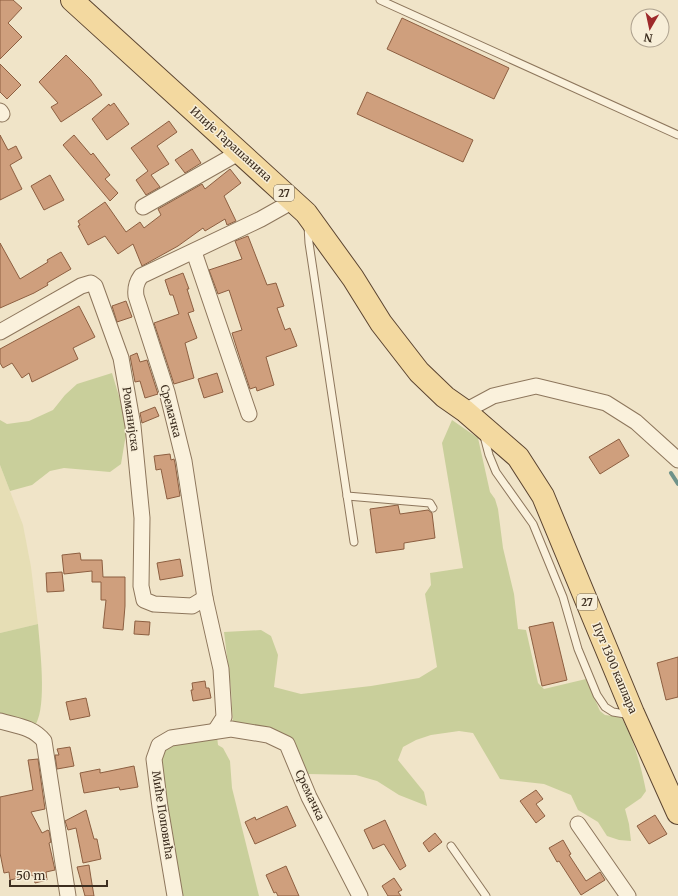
<svg xmlns="http://www.w3.org/2000/svg" width="678" height="896" viewBox="0 0 678 896" font-family="Merriweather,serif">
<style>
.farmland{fill:#e6deb5}
.green{fill:#c9cf9b}
.lines{fill:none;stroke-linecap:round;stroke-linejoin:round}
.stream{stroke:#6f938a;stroke-width:4}
.building{fill:#cf9f7d;stroke:#8d5f41}
.service-casing{stroke:#8d765c;stroke-width:9}
.minor-casing{stroke:#8d765c;stroke-width:17}
.primary-casing{stroke:#5b4430;stroke-width:24}
.service{stroke:#faf1dc;stroke-width:7}
.minor{stroke:#faf1dc;stroke-width:15}
.primary{stroke:#f3d9a0;stroke-width:22}
.labels{text-anchor:middle;stroke-width:3;stroke-linejoin:round;paint-order:stroke}
.shield{fill:#f7eed8;stroke:#756857;stroke-width:1}
.shield-label{font-size:10px;font-weight:bold;fill:#3d2e20}
.street-label{font-size:11px;fill:#3d2e20;stroke:#f7eed8}
</style>
<rect width="100%" height="100%" fill="#f0e4c8"/>
<polygon class="farmland" points="0,465 23,525 31,567 38,624 0,633"/>
<g class="green">
<polygon points="112,373 124,413 127,428 121,464 110,472 64,468 50,471 32,485 10,491 0,465 0,420 7,424 29,421 53,410 65,395 77,384"/>
<path d="M452,420l26,18 12,54 5,7 3,10 5,39 11,46 4,35 8,1 12,53 6,6 42,-10 14,32 5,4 16,2c13,22 20,49 25,74l-5,7 -16,11 4,15 2,17 -12,-1 -12,-4 -9,-14 -20,-12 -7,-15 -27,-11 -44,-5 -27,-46 -14,-2 -28,4 -15,5 -13,7 -5,13 26,32 3,14 -28,-11 -22,-14 -21,-6 -48,-1 -12,-23 -63,-27 -1,-15 -1,-20 -7,-57 37,-2 10,6 7,19 -4,32 27,7 70,-8 48,-8 18,-11 -12,-73 6,-9 -1,-12 33,-5 -21,-125z"/>
<path d="M38,624c2,25 9,80 -2,100l-20,-2 -16,-5v-84z"/>
<polygon points="217,736 218,745 223,748 230,761 232,788 259,896 177,896 157,766 164,748 171,741"/>
</g>
<g class="lines">
<polyline class="stream" points="671,473 678,484"/>
</g>
<g class="building">
<polygon points="0,0 13,0 22,8 8,23 22,37 0,59"/>
<polygon points="402,18 509,68 494,99 387,49"/>
<polygon points="66,55 90,79 102,95 61,122 51,107 58,103 39,82"/>
<polygon points="0,64 21,85 7,99 0,92"/>
<polygon points="367,92 473,140 463,162 357,114"/>
<polygon points="114,103 129,124 107,140 92,119 109,104 110,106"/>
<polygon points="169,121 177,132 157,146 169,164 151,175 160,187 146,195 136,180 148,171 131,148"/>
<polygon points="0,135 8,150 16,146 22,158 10,165 22,189 0,200"/>
<polygon points="74,135 91,155 93,153 110,175 105,179 118,193 110,201 63,145"/>
<polygon points="192,149 201,163 185,173 175,160"/>
<polygon points="230,169 241,183 224,196 236,221 227,225 225,219 205,231 203,228 178,246 142,266 133,244 118,254 105,236 88,245 78,226 80,225 78,221 105,202 126,232 140,222 144,228 161,215 158,209 202,184 205,189"/>
<polygon points="50,175 64,200 44,210 31,186"/>
<polygon points="248,236 267,285 276,283 284,306 277,308 285,330 290,328 297,346 266,357 274,385 257,391 256,387 250,389 237,349 232,333 242,330 229,290 218,294 209,270 242,259 235,241"/>
<polygon points="0,243 20,279 48,262 47,260 61,252 71,269 47,283 48,285 34,293 0,308"/>
<polygon points="183,273 189,289 187,289 194,311 188,313 197,338 185,343 194,378 174,384 154,323 179,314 173,295 170,295 165,280"/>
<polygon points="126,301 132,317 117,322 112,306"/>
<polygon points="79,306 95,337 73,348 78,359 32,382 29,373 22,378 12,363 3,368 0,363 0,349"/>
<polygon points="137,353 140,362 147,360 158,394 145,398 140,381 135,382 130,356"/>
<polygon points="217,373 223,392 204,398 198,379"/>
<polygon points="155,407 159,416 142,423 140,413"/>
<polygon points="619,439 629,456 600,474 589,457"/>
<polygon points="170,454 171,460 174,459 175,463 180,496 167,499 161,469 156,470 154,456"/>
<polygon points="398,505 400,514 428,510 432,513 435,538 404,543 404,549 376,553 370,509"/>
<polygon points="80,553 81,560 102,560 103,577 125,577 125,606 123,630 103,628 106,600 101,600 101,582 92,582 92,571 64,574 62,555"/>
<polygon points="180,559 183,576 160,580 157,563"/>
<polygon points="62,572 64,591 47,592 46,573"/>
<polygon points="135,621 150,622 149,635 134,634"/>
<polygon points="553,622 567,680 542,686 529,627"/>
<polygon points="678,657 678,697 666,700 657,663"/>
<polygon points="205,681 206,688 209,688 211,698 193,701 191,690 193,690 192,683"/>
<polygon points="86,698 90,716 70,720 66,702"/>
<polygon points="70,747 74,766 57,769 55,755 59,755 57,749"/>
<polygon points="38,759 45,809 31,812 42,833 48,830 49,831 51,842 49,843 55,870 46,872 47,880 35,883 33,875 10,880 9,872 4,873 0,853 0,797 33,790 28,760"/>
<polygon points="134,766 138,787 120,790 119,787 84,793 80,773 100,769 100,773"/>
<polygon points="536,790 543,799 536,804 545,816 536,823 520,801"/>
<polygon points="287,806 296,826 255,844 245,822 255,817 256,820"/>
<polygon points="86,810 94,839 97,839 101,859 83,863 76,828 68,830 65,821"/>
<polygon points="655,815 667,834 649,844 637,826"/>
<polygon points="385,820 406,866 400,870 384,844 373,849 364,830"/>
<polygon points="435,833 442,842 429,852 423,843"/>
<polygon points="563,840 571,854 569,855 586,881 600,872 605,880 581,895 559,861 557,862 549,848"/>
<polygon points="89,865 91,878 94,896 85,896 77,867"/>
<polygon points="286,866 299,896 278,896 276,892 274,893 266,875"/>
<polygon points="394,878 402,890 398,892 401,896 388,896 382,886"/>
</g>
<g class="lines">
<defs>
<g id="service">
<polyline points="380,0 678,135"/>
<polyline points="308,226 309,243 354,542"/>
<polyline points="484,436 489,455 496,472 533,524 563,597 578,649 597,695 605,707 613,712 625,714 630,713"/>
<polyline points="347,496 430,503 433,508"/>
<polyline points="451,846 486,896"/>
</g>
<g id="minor">
<polyline points="0,111 2,114"/>
<polyline points="143,207 240,152"/>
<polyline points="194,252 249,414"/>
<polyline points="0,332 81,286 91,283 95,286 121,358 133,426 142,518 141,586 144,600 154,604 192,606 205,598"/>
<polyline points="465,411 493,396 536,386 606,403 636,422 678,460"/>
<path d="M0,721c17,5 33,6 44,20l24,155"/>
<path d="M215,731l9,-14 -3,-48 -16,-71 -21,-137 -17,-69 -31,-96c-1,-8 0,-13 5,-20l120,-57 32,-18"/>
<polyline points="578,824 628,896"/>
<polyline points="175,896 160,807 154,759 159,745 171,738 231,729 268,735 287,744 309,797 360,896"/>
</g>
<polyline id="primary" points="72,0 306,213 353,278 381,323 419,372 445,397 465,411 518,457 543,496 633,713 678,813"/>
</defs>
<use href="#service" class="service-casing"/>
<use href="#minor" class="minor-casing"/>
<use href="#primary" class="primary-casing"/>
<use href="#service" class="service"/>
<use href="#minor" class="minor"/>
<use href="#primary" class="primary"/>
</g>
<g class="labels">
<g class="shield">
<rect x="274" y="185" width="20" height="16" rx="3"/>
<rect x="577" y="594" width="20" height="16" rx="3"/>
</g>
<g class="shield-label">
<text x="284" y="197">27</text>
<text x="587" y="606">27</text>
</g>
<g class="street-label">
<text transform="translate(231 144) rotate(42)" y="4">Илије Гарашанина</text>
<text transform="translate(171 411) rotate(75)" y="4">Сремачка</text>
<text transform="translate(131 419) rotate(82)" y="4">Романијска</text>
<text transform="translate(615 668) rotate(67)" y="4">Пут 1300 каплара</text>
<text transform="translate(310 795) rotate(65)" y="4">Сремачка</text>
<text transform="translate(163 815) rotate(81)" y="4">Миће Поповића</text>
</g>
</g>
<g transform="translate(650 28) rotate(189)"><circle r="19" fill="#f7eed8" stroke="#ada18e"/>
<path d="M0-3L7 15L0 10L-7 15Z" fill="#9e2a2b"/>
<text y="-6" font-size="11" font-weight="bold" text-anchor="middle" fill="#3d2e20">N</text>
</g>
<path d="M10 880v6h97v-6" fill="none" stroke="#3d2e20" stroke-width="2"/>
<text x="16" y="880" font-size="12" fill="#3d2e20" stroke="#f7eed8" stroke-width="3" paint-order="stroke">50 m</text>
</svg>
